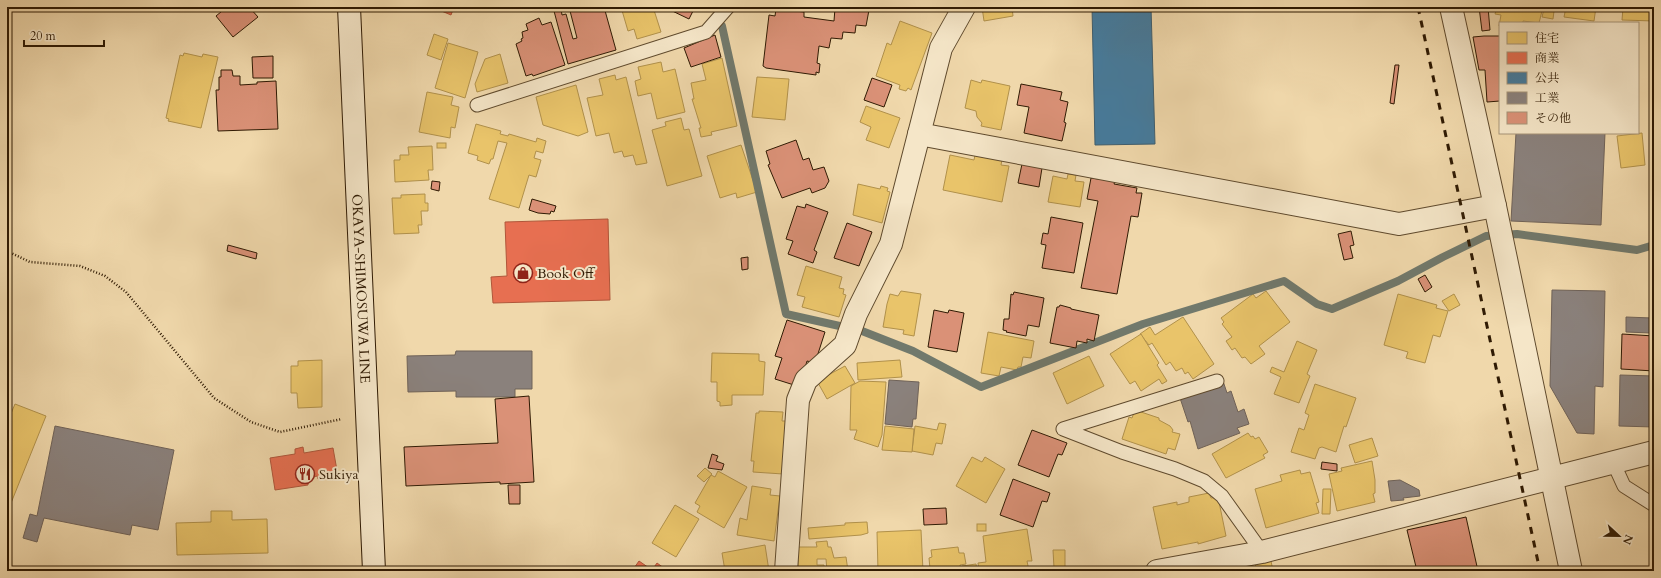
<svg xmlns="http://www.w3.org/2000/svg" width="1661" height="578" viewBox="0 0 1661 578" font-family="Cardo,'Noto Serif JP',serif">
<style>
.homes{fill:#e9c46a;stroke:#b1914b}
.shops{fill:#e76f51;stroke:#b0563a}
.public{fill:#457b9d;stroke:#3e5e6f}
.industry{fill:#8a817c;stroke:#6f6258}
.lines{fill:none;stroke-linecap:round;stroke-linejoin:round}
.stream{stroke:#71796c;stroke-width:8}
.building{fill:#da9177;stroke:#2f1a03}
.lane-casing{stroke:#5f4a2d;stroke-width:15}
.street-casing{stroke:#5f4a2d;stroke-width:24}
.secondary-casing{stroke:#2f1a03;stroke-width:24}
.path{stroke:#2f1a03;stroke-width:2.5;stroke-dasharray:1 2;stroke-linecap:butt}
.lane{stroke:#f5e6c8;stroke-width:13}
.street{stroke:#f5e6c8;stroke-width:22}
.secondary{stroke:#f5e6c8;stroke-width:22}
.rail{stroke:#2f1a03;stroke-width:3;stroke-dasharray:7 7;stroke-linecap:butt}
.labels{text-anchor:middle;stroke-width:4;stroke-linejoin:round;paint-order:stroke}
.poi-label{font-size:14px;fill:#2f1a03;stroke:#f5e6c8;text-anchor:start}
.street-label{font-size:14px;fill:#2f1a03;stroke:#f5e6c8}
</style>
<rect width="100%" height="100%" fill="#f0d8ab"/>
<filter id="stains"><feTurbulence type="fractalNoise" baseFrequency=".005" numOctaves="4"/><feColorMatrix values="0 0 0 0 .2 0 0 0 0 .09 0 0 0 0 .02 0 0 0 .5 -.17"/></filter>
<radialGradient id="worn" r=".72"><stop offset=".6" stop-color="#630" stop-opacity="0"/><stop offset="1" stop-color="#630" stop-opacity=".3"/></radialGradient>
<g class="homes">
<polygon points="621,7 653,7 661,32 637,39 634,29 628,31"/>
<polygon points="982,7 1012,7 1013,16 984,21"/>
<polygon points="1497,7 1543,7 1539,23 1523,21 1523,23 1500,23 1500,26 1499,26 1501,15 1495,14"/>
<polygon points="1566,7 1596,7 1594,21 1564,17"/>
<polygon points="1623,8 1654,11 1654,21 1622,20"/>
<polygon points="1544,9 1554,11 1553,19 1542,17"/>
<polygon points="900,21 932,33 911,90 908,88 906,91 899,89 900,85 876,76 887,43 891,45"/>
<polygon points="434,34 448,39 441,60 427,55"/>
<polygon points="448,43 478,52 465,98 435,88"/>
<polygon points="184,53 202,57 203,54 218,57 201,128 168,121 169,119 166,118 180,55 183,56"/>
<polygon points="500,54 508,83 477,92 475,84 485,59"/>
<polygon points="722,58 737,126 711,132 712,135 701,137 699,128 701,128 692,99 694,99 691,83 706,80 702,64"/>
<polygon points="661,62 663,72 675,69 685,112 657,119 651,93 638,96 635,81 641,79 638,67"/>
<polygon points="615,75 616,80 626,77 647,163 636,165 633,155 624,157 622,151 614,153 609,133 596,136 587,98 603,95 599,79"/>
<polygon points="757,77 789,79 785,120 752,117"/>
<polygon points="971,80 981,83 982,80 1010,86 1001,130 981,126 982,123 977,117 976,111 965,108"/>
<polygon points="576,85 588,132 578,136 543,125 536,97"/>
<polygon points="427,92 453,97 451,105 459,107 455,128 451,127 450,138 419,132"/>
<polygon points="866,106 900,118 889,148 866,140 871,127 860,122"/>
<polygon points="681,118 684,130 689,129 702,176 667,186 652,130 666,126 665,122"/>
<polygon points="476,124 501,131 500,134 508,136 509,134 536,142 537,138 546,141 543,153 536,151 534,158 541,160 536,177 529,175 519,208 489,199 507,143 498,141 493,159 491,159 489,164 477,160 478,156 468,153"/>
<polygon points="1642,133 1645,165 1621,168 1617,136"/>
<rect x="437" y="143" width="9" height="5"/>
<polygon points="741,145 757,192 737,198 736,193 720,198 707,156"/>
<polygon points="432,146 433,170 428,170 429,180 395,182 394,160 400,160 400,155 409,155 408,147"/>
<polygon points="950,155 974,160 975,155 1002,160 1001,165 1009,166 1002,202 943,190"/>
<polygon points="1068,174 1076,175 1075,181 1084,182 1080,207 1048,202 1053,176 1067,179"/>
<polygon points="858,184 880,189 881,186 888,188 887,191 890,192 882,223 853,215"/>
<polygon points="425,194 425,203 428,203 428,211 421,211 422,225 418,225 419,233 394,234 392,198 401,198 401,195"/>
<polygon points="806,266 842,277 839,288 844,289 843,294 846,295 839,317 802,307 805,297 797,295"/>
<polygon points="901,291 921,294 914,336 903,334 904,330 883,327 887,304 890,294 898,296"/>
<polygon points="1266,291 1290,322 1259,346 1265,354 1251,364 1245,357 1242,358 1235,348 1232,350 1226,341 1232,337 1222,324 1224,322 1221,318 1253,294 1256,298"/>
<polygon points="1398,294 1437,305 1436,308 1448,311 1440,337 1433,335 1425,363 1406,358 1408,352 1384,345"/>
<polygon points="1454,294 1460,305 1449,311 1442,301"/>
<polygon points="1183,317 1214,364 1193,379 1188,372 1185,374 1182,368 1176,371 1170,362 1166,365 1152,343 1149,345 1140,334 1150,327 1155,335"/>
<polygon points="988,332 1034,341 1031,358 1023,357 1021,367 1018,367 1017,370 1001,367 999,376 981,373"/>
<polygon points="1141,334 1159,363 1157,365 1167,381 1162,384 1159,379 1141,391 1135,381 1130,384 1110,354"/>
<polygon points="1297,341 1317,350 1307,374 1310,376 1299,403 1274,394 1281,377 1270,372 1272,367 1284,372"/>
<polygon points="712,353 759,354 759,361 765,362 763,395 732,395 732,405 720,406 720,402 717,401 717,382 711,382"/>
<polygon points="1089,356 1104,386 1067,404 1053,373"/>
<polygon points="322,360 322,407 298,408 297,393 291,393 291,366 298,366 298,361"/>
<polygon points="900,360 902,377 858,380 857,363"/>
<polygon points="845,366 855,383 827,399 817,381"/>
<polygon points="860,381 886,382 882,435 878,447 854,439 857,430 850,430 851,386"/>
<polygon points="1315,384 1356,398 1346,427 1344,426 1336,452 1322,447 1319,448 1315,459 1291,452 1299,428 1304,430 1309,415 1305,413"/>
<polygon points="15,404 46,416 7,513 7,423"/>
<polygon points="1135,410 1159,418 1159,420 1170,426 1173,430 1172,432 1180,434 1175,450 1168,448 1166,454 1122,439 1129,417 1132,418"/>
<polygon points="759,411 783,412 782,421 787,421 783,474 753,472 754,461 751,461 756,413 759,413"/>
<polygon points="939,423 946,424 942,444 936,443 933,455 912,451 915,426 937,430"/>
<polygon points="885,426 914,429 912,452 882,450"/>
<polygon points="1248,433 1251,437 1253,436 1255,439 1259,437 1268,452 1263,455 1265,458 1226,478 1212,454"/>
<polygon points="1372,438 1378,456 1355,463 1349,445"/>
<polygon points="972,457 982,462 985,457 1005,469 986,503 956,486"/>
<polygon points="1372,461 1375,480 1375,493 1373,494 1375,502 1337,511 1329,474 1342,471 1341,468"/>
<polygon points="705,468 712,474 704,482 697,476"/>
<polygon points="1300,470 1301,474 1310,472 1319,502 1316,503 1319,513 1266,528 1255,489 1282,481 1280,475"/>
<polygon points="718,471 747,487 724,528 697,512 700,506 695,503 711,475 715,477"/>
<polygon points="752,486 771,489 770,495 780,496 774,541 737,535 740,518 747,520"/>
<polygon points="1323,489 1331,489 1330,514 1322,514"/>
<polygon points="1209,493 1211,498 1218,497 1226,536 1198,544 1198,542 1162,549 1153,507 1177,502 1177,505 1189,502 1189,497"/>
<polygon points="675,505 699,519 676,557 652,543"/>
<polygon points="211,511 232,511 232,520 267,519 268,553 177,555 176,523 211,522"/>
<polygon points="867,522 868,533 861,535 809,539 808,528 845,525 845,523"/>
<rect x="977" y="524" width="9" height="7"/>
<polygon points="1027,529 1032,561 1027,561 1029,571 979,571 978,563 986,562 983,536"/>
<polygon points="921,530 923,571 878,571 877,532"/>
<polygon points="827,541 828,547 831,547 834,558 846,557 848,571 827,571 826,559 817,559 817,565 824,565 824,571 798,571 798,547 817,547 816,542"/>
<polygon points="765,545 769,571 725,571 722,553"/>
<polygon points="958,547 959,553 964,553 966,564 960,565 960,568 946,570 946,567 930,569 929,558 932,557 931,550"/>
<polygon points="1053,550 1065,550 1065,567 1054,568"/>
<polygon points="1271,561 1273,571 1234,571 1256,567 1255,564"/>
<polygon points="976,564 977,571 949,571 962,569 962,566"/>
</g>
<g class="shops">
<polygon points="432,7 454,7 451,15"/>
<polygon points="608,219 610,300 493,303 491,277 507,276 505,222"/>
<polygon points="303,447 304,453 333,448 338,476 318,479 317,476 308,478 308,485 275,490 270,458 295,454 295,449"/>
<polygon points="639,561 652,570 657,563 668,571 632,571"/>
</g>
<polygon class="public" points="1092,7 1151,7 1155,144 1095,145"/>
<g class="industry">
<polygon points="1516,133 1605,133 1601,225 1511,221"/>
<polygon points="1552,290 1605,291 1603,387 1595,386 1594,434 1577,433 1550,386"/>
<polygon points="1626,317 1652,318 1651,333 1626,332"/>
<polygon points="456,351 532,351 532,389 515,389 515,397 456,397 456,391 408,392 407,356 455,355"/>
<polygon points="1620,375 1654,376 1654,427 1619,426"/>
<polygon points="889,380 919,382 916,419 913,419 912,427 885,424"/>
<polygon points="1223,381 1227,393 1231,391 1238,412 1244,409 1249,424 1237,428 1240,433 1198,449 1190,421 1188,422 1180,398 1185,394"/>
<polygon points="55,426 174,450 158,530 132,525 130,535 44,518 37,542 23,538 30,514 37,516"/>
<polygon points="1400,480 1419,490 1420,496 1403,498 1404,500 1391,501 1388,481"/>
</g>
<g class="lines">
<polyline class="stream" points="722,26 786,314 862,331 913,351 981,387 1143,324 1284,281 1317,304 1332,309 1398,281 1443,257 1486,236 1517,234 1637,250 1654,245"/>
</g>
<g class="building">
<polygon points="227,7 249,7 258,17 233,37 216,16"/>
<polygon points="569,7 604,7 616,50 568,64 554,11 561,9 562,15 566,14 573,39 577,38"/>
<polygon points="664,7 695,7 689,19"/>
<polygon points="846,7 869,10 866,26 856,25 855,33 843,32 842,39 831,38 829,48 819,46 817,63 820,64 819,73 816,72 816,75 766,68 763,66 769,15 775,16 776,9 804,12 804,17 834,21 835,8 846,10"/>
<polygon points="1479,7 1488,7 1490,30 1482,31"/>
<polygon points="539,18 542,25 551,22 565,65 533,76 532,74 526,76 516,44 522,41 521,39 523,38 522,32 528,30 526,24"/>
<polygon points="715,35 721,57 691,67 684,48"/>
<polygon points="1484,36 1500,36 1500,101 1487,102 1485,70 1479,70 1473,37"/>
<polygon points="273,56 273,78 253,78 252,57"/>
<polygon points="1395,65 1399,65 1394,104 1390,103"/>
<polygon points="221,70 232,70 233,76 240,76 240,85 257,84 257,82 276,81 278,129 218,131 216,90 219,90 219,77 221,77"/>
<polygon points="872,78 892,85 884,107 864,100"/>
<polygon points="1021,84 1062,92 1060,100 1068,102 1064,122 1066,123 1062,141 1024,133 1029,107 1017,105"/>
<polygon points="796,140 803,160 809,158 813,170 824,167 829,181 825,188 812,193 810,188 782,198 768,165 770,164 766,151"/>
<polygon points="1022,164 1042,168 1039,187 1018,183"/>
<polygon points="1091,178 1115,181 1114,184 1137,188 1136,193 1142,193 1138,217 1131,216 1117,294 1081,288 1098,201 1087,199"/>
<polygon points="432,181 440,182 439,191 431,189"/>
<polygon points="532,199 556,206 554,212 551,211 550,214 538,213 529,210"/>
<polygon points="806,204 828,212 814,250 817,252 813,263 788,254 793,241 786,239 797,206 805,208"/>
<polygon points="1051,217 1083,223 1074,273 1042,268 1046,245 1041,244 1043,233 1048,234"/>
<polygon points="847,223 872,232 859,266 834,258"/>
<polygon points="1351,231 1354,245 1350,246 1353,258 1344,260 1338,234"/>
<polygon points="228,245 257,253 256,259 227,251"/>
<polygon points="748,257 748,269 742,270 741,258"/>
<polygon points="1425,275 1432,287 1425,292 1418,279"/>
<polygon points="1014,292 1044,298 1039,327 1028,325 1026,336 1006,332 1007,331 1003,330 1004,319 1009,319 1011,294 1013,295"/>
<polygon points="1060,305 1071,308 1071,309 1099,315 1094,341 1087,339 1087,343 1077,341 1076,348 1050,343 1057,307 1059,307"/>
<polygon points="934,310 948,313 949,310 964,313 957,352 928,347"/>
<polygon points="787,320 825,332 815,363 807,361 802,379 794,385 775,379 782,358 775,356"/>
<polygon points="1622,334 1654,336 1654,371 1621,369"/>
<polygon points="529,396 534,482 500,484 500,482 406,486 404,447 498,443 495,399"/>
<polygon points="1032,430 1067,443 1062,455 1058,454 1049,477 1018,465"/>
<polygon points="712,454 718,456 716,461 724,464 722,470 708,468"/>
<polygon points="1322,462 1337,464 1337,471 1321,469"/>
<polygon points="1013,479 1050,493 1047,502 1042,501 1033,527 1000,515"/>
<polygon points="508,485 520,485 520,504 509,504"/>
<polygon points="946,508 947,524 924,525 923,509"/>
<polygon points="1466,517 1478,571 1417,571 1407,530"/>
</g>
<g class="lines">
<defs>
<g id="lane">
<polyline points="477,105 706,32 728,7"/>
<polyline points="1217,381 1063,429 1122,452 1175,469 1204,481 1222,496 1262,552"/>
<polyline points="1613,462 1624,486 1654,505"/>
</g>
<g id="street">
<polyline points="1451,7 1495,206 1571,571"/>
<polyline points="919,134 1399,224 1495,206"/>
<polyline points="786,571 798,400 806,380 845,345 856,314 891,244 941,48 964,7"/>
<polyline points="1157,571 1262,552 1654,452"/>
</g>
<g id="secondary">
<path id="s1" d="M349,7l25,564"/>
</g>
</defs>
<use href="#lane" class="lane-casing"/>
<use href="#street" class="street-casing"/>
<use href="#secondary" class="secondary-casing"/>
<polyline class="path" points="7,251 30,262 80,266 105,276 126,292 214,398 251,422 280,432 342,419"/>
<use href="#lane" class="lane"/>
<use href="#street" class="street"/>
<use href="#secondary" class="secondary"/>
<polyline class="rail" points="1418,7 1540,571"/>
</g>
<defs>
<symbol id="shop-ring" viewBox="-11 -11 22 22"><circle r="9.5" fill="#f5e6c8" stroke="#8f2418" stroke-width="1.5"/><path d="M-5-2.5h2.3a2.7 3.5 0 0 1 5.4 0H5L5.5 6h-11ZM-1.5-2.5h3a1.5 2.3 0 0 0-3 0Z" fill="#8f2418"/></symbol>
<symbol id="restaurant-ring" viewBox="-11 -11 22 22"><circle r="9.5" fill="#f5e6c8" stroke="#8f2418" stroke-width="1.5"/><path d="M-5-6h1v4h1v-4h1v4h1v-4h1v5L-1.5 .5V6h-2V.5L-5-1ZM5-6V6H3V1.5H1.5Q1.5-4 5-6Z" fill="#8f2418"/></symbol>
</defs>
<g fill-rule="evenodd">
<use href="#shop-ring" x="512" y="262" width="22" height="22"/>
<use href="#restaurant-ring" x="294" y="463" width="22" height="22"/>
</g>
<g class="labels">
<g class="poi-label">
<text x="537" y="278">Book Off</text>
<text x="319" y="479">Sukiya</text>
</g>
<g class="street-label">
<text dy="5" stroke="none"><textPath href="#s1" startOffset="282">OKAYA-SHIMOSUWA LINE</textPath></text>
</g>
</g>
<rect width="1661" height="578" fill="none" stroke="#f0d8ab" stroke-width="24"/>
<rect x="8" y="8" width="1645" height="562" fill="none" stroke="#2f1a03" stroke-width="2"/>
<rect x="12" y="12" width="1637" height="554" fill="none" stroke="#2f1a03"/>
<rect x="1499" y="22" width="140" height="112" fill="#f5e6c8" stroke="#a69479"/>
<rect x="1507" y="32" width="20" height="12" fill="#e9c46a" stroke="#a69479"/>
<text x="1535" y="42" font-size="12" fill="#2f1a03">住宅</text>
<rect x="1507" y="52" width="20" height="12" fill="#e76f51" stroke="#a69479"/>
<text x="1535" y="62" font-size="12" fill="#2f1a03">商業</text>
<rect x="1507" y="72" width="20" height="12" fill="#457b9d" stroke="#a69479"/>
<text x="1535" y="82" font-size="12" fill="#2f1a03">公共</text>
<rect x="1507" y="92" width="20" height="12" fill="#8a817c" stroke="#a69479"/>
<text x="1535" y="102" font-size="12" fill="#2f1a03">工業</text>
<rect x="1507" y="112" width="20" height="12" fill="#da9177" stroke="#a69479"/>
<text x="1535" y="122" font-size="12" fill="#2f1a03">その他</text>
<g transform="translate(1619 536) rotate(112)" stroke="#f5e6c8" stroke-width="3" paint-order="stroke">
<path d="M0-3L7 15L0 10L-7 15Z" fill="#2f1a03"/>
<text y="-6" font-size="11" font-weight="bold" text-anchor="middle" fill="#2f1a03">N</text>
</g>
<path d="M24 40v6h80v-6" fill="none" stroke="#2f1a03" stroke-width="2"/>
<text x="30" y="40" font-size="12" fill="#2f1a03" stroke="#f5e6c8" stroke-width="3" paint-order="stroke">20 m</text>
<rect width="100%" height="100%" filter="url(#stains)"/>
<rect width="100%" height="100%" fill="url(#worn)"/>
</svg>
